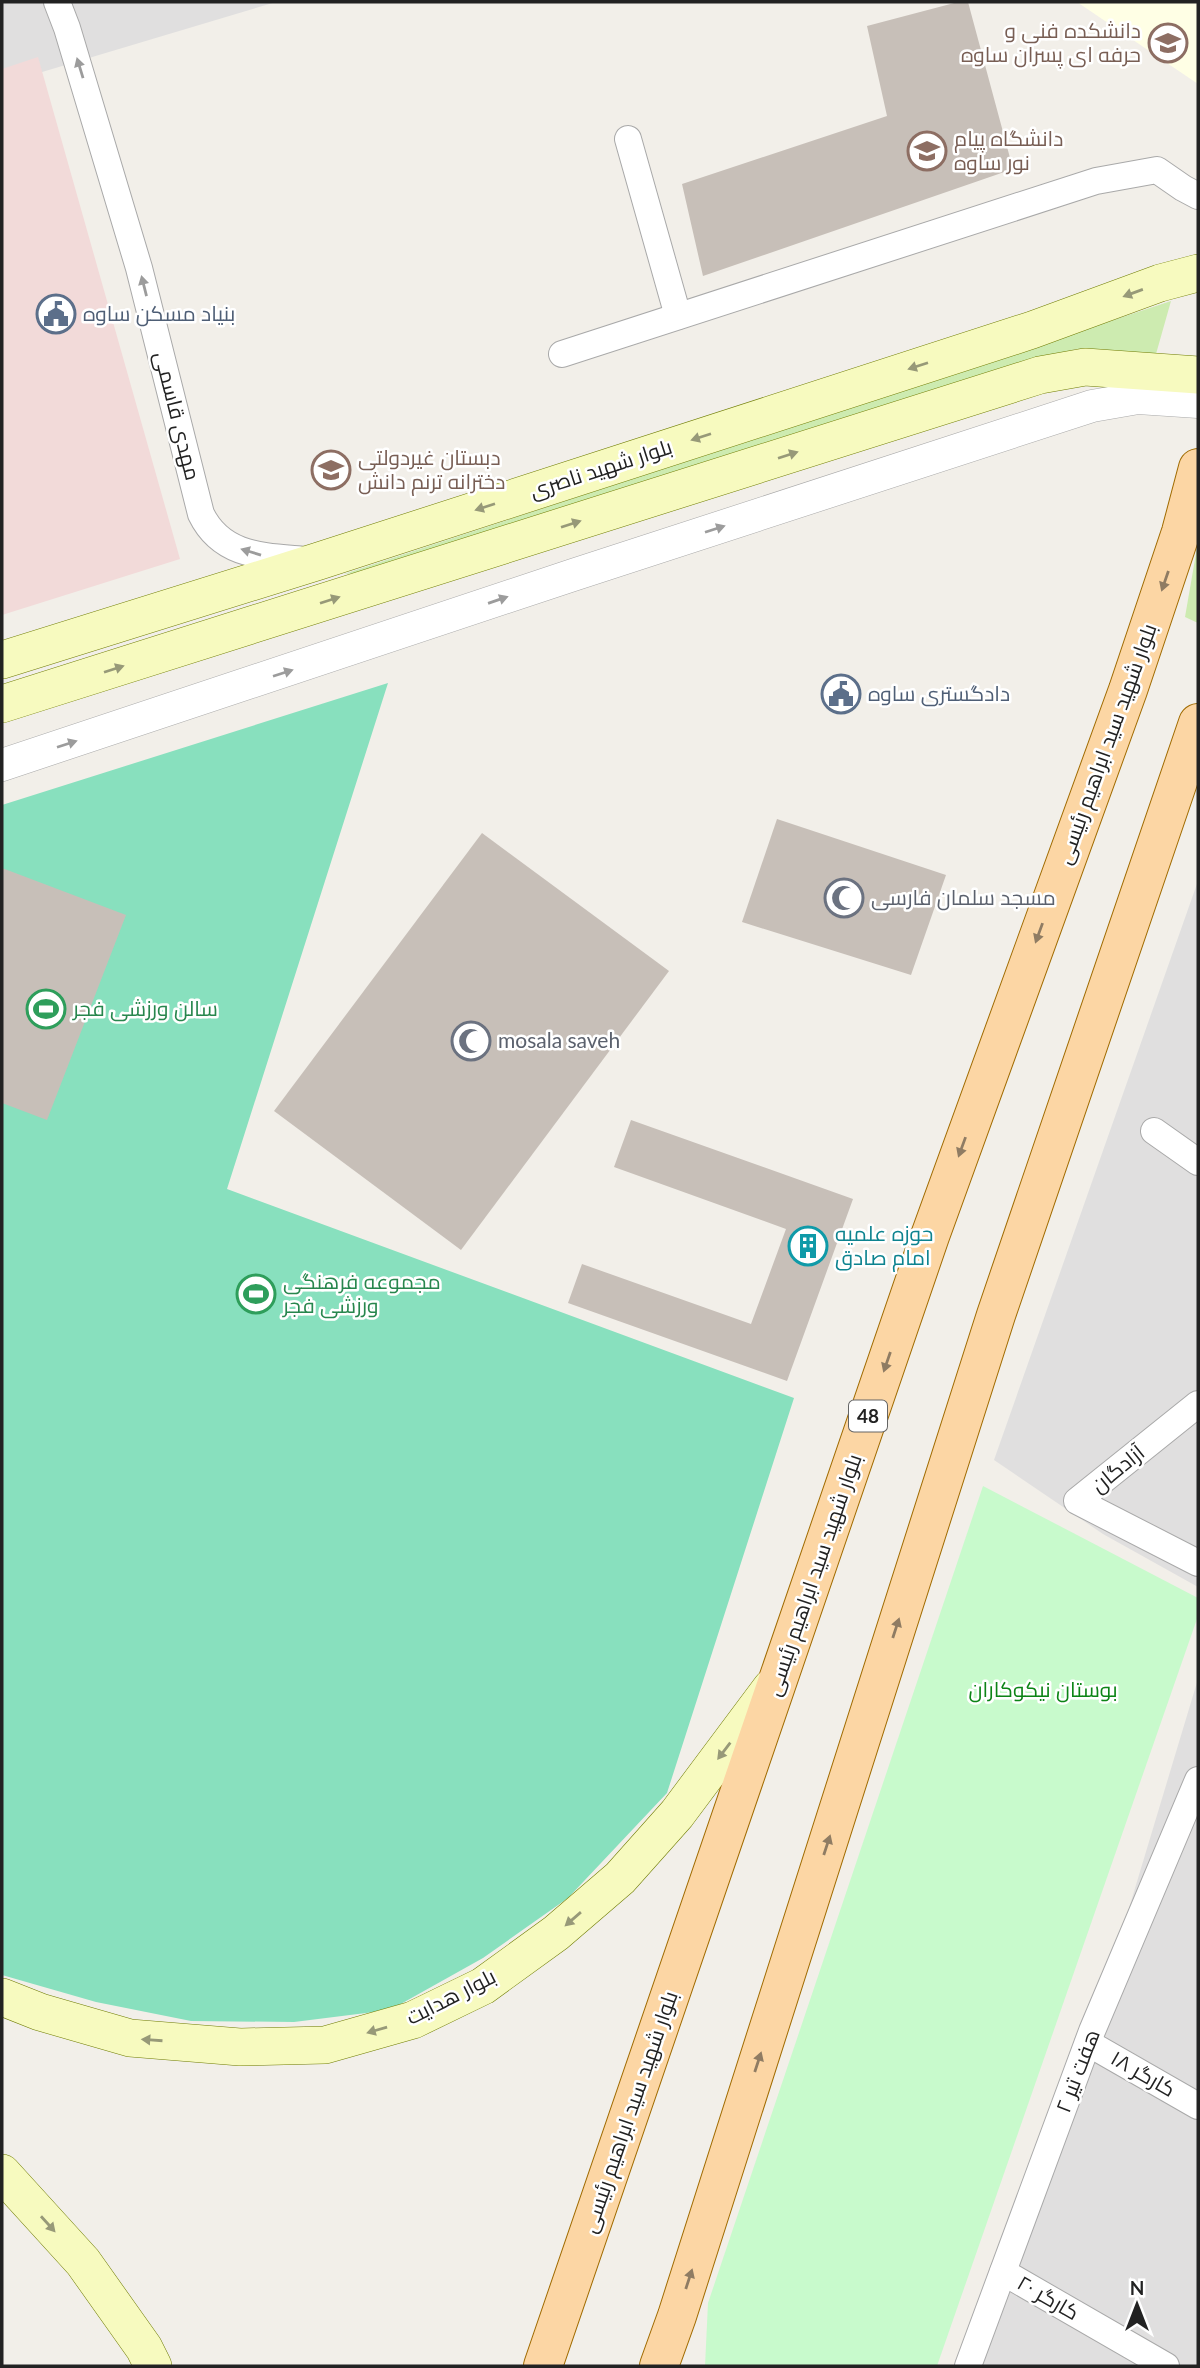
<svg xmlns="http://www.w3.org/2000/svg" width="1200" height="2368" viewBox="0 0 1200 2368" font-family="Lato,Cairo,sans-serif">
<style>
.residential{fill:#e0dfdf}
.commercial{fill:#f2dad9}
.education{fill:#ffffe5}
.grass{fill:#cdebb0}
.park{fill:#c8facc}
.pitch{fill:#88e0be}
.building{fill:#c7bfb8}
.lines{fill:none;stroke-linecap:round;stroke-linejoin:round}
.minor-casing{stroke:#a9a9a9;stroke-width:28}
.tertiary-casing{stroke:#a9a9a9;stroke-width:33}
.secondary-casing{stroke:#707d05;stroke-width:38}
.primary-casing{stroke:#a06b00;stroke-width:40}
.minor{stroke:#fff;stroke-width:26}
.tertiary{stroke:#fff;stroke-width:32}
.secondary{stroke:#f7fabf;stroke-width:37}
.primary{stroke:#fcd6a4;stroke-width:38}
.oneway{fill:#9c9c9c}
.oneway2{fill:#979978}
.oneway3{fill:#8f7c63}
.labels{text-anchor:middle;stroke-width:5;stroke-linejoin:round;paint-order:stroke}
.shield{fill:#fff;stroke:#646464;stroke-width:2}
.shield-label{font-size:19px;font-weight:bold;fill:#222}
.education-label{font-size:21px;fill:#785e54;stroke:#fff;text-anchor:start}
.service-label{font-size:21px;fill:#4e5e75;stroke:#fff;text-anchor:start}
.street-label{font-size:21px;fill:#222;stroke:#fff}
.worship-label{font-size:21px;fill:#5b616d;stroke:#fff;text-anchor:start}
.leisure-label{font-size:21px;fill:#27864d;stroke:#fff;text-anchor:start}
.culture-label{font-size:21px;fill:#0d838f;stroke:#fff;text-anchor:start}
.park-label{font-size:21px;fill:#0c8416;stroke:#fff}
</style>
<rect width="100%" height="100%" fill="#f2efe9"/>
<g class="residential">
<polygon points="2,2 276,2 2,84"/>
<polygon points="1198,881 1198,1587 1103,1534 994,1460"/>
<polygon points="1198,1679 1198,2366 968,2366 1092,2031"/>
</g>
<polygon class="commercial" points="38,57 180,559 2,615 2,69"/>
<polygon class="education" points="1077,2 1198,2 1198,84"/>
<g class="grass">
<polygon points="1171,301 1156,354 1076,349 954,387 395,570 344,574"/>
<polygon points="1198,542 1198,623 1185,617"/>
</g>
<polygon class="park" points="983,1486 1198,1598 1198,1616 937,2366 705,2366 708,2303"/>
<polygon class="pitch" points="388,683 227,1189 794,1398 667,1793 568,1898 483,1958 390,2010 294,2022 191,2021 96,2002 2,1975 2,805"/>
<g class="building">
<polygon points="958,2 968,2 1013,169 703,276 682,184 887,116 867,26"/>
<polygon points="777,819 946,875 911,975 742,922"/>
<polygon points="482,833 669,971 461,1250 274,1111"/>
<polygon points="2,868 126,915 47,1120 2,1103"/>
<polygon points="631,1120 853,1199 787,1381 568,1303 582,1264 751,1324 786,1229 614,1167"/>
</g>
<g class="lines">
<defs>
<g id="minor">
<path d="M57,2l10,26 72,240 62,246c21,43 63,42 105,46"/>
<polyline points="628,139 678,316"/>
<polyline points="562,354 1096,181 1157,170 1183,188 1198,196"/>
<polyline points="1154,1131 1198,1162"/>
<polyline points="1198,1404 1077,1501 1198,1563"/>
<polyline points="1088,2043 1198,2106"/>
<polyline points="1003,2272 1166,2366"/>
<polyline points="968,2366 1092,2031 1198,1780"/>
</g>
<polyline id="tertiary" points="2,765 573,575 1092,406 1138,398 1198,402"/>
<g id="secondary">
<polyline points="2,660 319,561 1032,330 1160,283 1198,273"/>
<polyline points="2,704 1040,375 1085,367 1198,375"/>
<polyline points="2,1997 40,2012 130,2038 240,2047 325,2045 413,2020 483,1986 556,1933 620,1878 677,1814 771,1688"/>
<polyline points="2,2173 83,2262 144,2348 153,2366"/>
</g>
<g id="primary">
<polyline points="543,2366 930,1236 1128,690 1181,532 1198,468"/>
<polyline points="659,2366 677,2316 996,1315 1198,723"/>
</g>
</defs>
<use href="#minor" class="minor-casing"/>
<use href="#tertiary" class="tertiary-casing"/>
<use href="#secondary" class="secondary-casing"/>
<use href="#primary" class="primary-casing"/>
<use href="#minor" class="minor"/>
<use href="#tertiary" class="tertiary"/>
<use href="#secondary" class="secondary"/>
<use href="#primary" class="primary"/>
</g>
<defs><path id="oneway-solid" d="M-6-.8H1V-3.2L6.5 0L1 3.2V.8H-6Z" transform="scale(1.75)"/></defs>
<g class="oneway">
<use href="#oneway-solid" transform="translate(80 68) rotate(-107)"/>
<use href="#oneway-solid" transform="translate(144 286) rotate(-104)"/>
<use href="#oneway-solid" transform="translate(715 529) rotate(-18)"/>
<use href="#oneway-solid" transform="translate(251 552) rotate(-163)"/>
<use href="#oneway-solid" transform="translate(498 600) rotate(-19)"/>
<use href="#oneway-solid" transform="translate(283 673) rotate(-18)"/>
<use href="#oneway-solid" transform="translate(67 744) rotate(-18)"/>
</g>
<g class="oneway2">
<use href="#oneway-solid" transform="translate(1133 293) rotate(160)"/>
<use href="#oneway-solid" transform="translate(918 366) rotate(162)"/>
<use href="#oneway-solid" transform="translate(701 437) rotate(162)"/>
<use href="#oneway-solid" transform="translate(788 455) rotate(-18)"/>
<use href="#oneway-solid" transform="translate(485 507) rotate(162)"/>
<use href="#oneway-solid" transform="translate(571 524) rotate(-18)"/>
<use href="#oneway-solid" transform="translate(330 600) rotate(-18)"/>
<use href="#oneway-solid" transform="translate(114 669) rotate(-18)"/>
<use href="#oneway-solid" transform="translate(724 1751) rotate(127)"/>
<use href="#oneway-solid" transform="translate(573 1919) rotate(139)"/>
<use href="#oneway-solid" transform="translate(377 2030) rotate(164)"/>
<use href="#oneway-solid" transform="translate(152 2040) rotate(-176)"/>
<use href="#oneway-solid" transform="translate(48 2224) rotate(48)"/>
</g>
<g class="oneway3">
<use href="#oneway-solid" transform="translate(1165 581) rotate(109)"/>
<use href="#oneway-solid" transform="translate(1039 933) rotate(110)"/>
<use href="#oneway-solid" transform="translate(962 1147) rotate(110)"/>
<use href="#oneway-solid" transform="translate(887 1362) rotate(109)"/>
<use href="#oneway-solid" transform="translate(896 1628) rotate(-72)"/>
<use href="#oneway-solid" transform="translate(827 1845) rotate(-72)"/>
<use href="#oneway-solid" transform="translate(758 2062) rotate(-72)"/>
<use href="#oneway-solid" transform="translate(689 2279) rotate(-72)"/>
</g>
<defs>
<symbol id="university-ring" viewBox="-11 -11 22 22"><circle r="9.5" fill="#fff" stroke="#8d6e63" stroke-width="1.5"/><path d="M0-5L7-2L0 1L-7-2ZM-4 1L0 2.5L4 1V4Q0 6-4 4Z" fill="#8d6e63"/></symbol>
<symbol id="civic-ring" viewBox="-11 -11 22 22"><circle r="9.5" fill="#fff" stroke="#5c6f8a" stroke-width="1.5"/><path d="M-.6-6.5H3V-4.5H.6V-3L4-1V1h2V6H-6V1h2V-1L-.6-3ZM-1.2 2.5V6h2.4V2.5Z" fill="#5c6f8a"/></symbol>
<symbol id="school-ring" viewBox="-11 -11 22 22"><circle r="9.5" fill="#fff" stroke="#8d6e63" stroke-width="1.5"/><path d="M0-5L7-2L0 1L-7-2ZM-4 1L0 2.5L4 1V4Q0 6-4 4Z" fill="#8d6e63"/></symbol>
<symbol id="mosque-ring" viewBox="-11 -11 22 22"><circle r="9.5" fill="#fff" stroke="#6b7280" stroke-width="1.5"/><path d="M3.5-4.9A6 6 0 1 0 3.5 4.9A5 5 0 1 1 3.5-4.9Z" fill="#6b7280"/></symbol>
<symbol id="stadium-ring" viewBox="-11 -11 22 22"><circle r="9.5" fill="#fff" stroke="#2e9e5b" stroke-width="1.5"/><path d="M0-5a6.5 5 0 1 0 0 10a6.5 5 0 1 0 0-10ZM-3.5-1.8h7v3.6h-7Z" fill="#2e9e5b"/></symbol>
<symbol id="building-ring" viewBox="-11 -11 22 22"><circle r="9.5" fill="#fff" stroke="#0f9aa8" stroke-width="1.5"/><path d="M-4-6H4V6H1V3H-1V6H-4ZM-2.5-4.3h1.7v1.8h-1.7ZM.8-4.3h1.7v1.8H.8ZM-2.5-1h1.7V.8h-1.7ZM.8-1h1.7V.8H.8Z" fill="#0f9aa8"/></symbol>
</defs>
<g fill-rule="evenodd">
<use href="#university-ring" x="1146" y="21" width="44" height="44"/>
<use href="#university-ring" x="905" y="129" width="44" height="44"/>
<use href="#civic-ring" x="34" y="292" width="44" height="44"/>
<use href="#school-ring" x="309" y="448" width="44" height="44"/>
<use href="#civic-ring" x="819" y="672" width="44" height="44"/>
<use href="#mosque-ring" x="822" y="876" width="44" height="44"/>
<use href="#stadium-ring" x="24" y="987" width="44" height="44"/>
<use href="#mosque-ring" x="449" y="1019" width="44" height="44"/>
<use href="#building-ring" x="786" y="1224" width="44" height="44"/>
<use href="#stadium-ring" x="234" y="1272" width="44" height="44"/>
</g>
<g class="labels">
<rect class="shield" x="849" y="1400.5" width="38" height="31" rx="5"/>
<g class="shield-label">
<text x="868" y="1423">48</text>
</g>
<g class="education-label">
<text x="1141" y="38" text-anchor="end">دانشکده فنی و<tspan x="1141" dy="24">حرفه ای پسران ساوه</tspan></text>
<text x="954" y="146">دانشگاه پیام<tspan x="954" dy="24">نور ساوه</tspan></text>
<text x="358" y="465">دبستان غیردولتی<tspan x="358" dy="24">دخترانه ترنم دانش</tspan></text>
</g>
<g class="service-label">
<text x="83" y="321">بنیاد مسکن ساوه</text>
<text x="868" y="701">دادگستری ساوه</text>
</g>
<g class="street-label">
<text transform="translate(177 416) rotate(76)" y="7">مهدی قاسمی</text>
<text transform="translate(601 469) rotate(-18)" y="7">بلوار شهید ناصری</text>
<text transform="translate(1107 744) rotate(-70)" y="7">بلوار شهید سید ابراهیم رئیسی</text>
<text transform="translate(1118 1469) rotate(-39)" y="7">آزادگان</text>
<text transform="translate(814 1575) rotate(-71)" y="7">بلوار شهید سید ابراهیم رئیسی</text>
<text transform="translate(451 1997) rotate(-27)" y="7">بلوار هدایت</text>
<text transform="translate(1078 2071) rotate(-69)" y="7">هفت تیر ۲</text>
<text transform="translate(1143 2074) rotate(30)" y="7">کارگر ۱۸</text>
<text transform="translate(630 2112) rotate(-71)" y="7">بلوار شهید سید ابراهیم رئیسی</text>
<text transform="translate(1048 2298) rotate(30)" y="7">کارگر ۲۰</text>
</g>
<g class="worship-label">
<text x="871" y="905">مسجد سلمان فارسی</text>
<text x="498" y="1048">mosala saveh</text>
</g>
<g class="leisure-label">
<text x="73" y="1016">سالن ورزشی فجر</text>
<text x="283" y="1289">مجموعه فرهنگی<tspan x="283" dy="24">ورزشی فجر</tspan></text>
</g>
<g class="culture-label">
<text x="835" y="1241">حوزه علمیه<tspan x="835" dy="24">امام صادق</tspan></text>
</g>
<g class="park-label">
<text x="1043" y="1697">بوستان نیکوکاران</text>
</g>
</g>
<rect width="1200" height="2368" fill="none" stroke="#222222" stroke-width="7"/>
<g transform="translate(1137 2305)" stroke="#ffffff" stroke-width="5" paint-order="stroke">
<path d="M0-5L12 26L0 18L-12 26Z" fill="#222222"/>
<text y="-10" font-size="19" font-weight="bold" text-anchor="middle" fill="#222222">N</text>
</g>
</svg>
